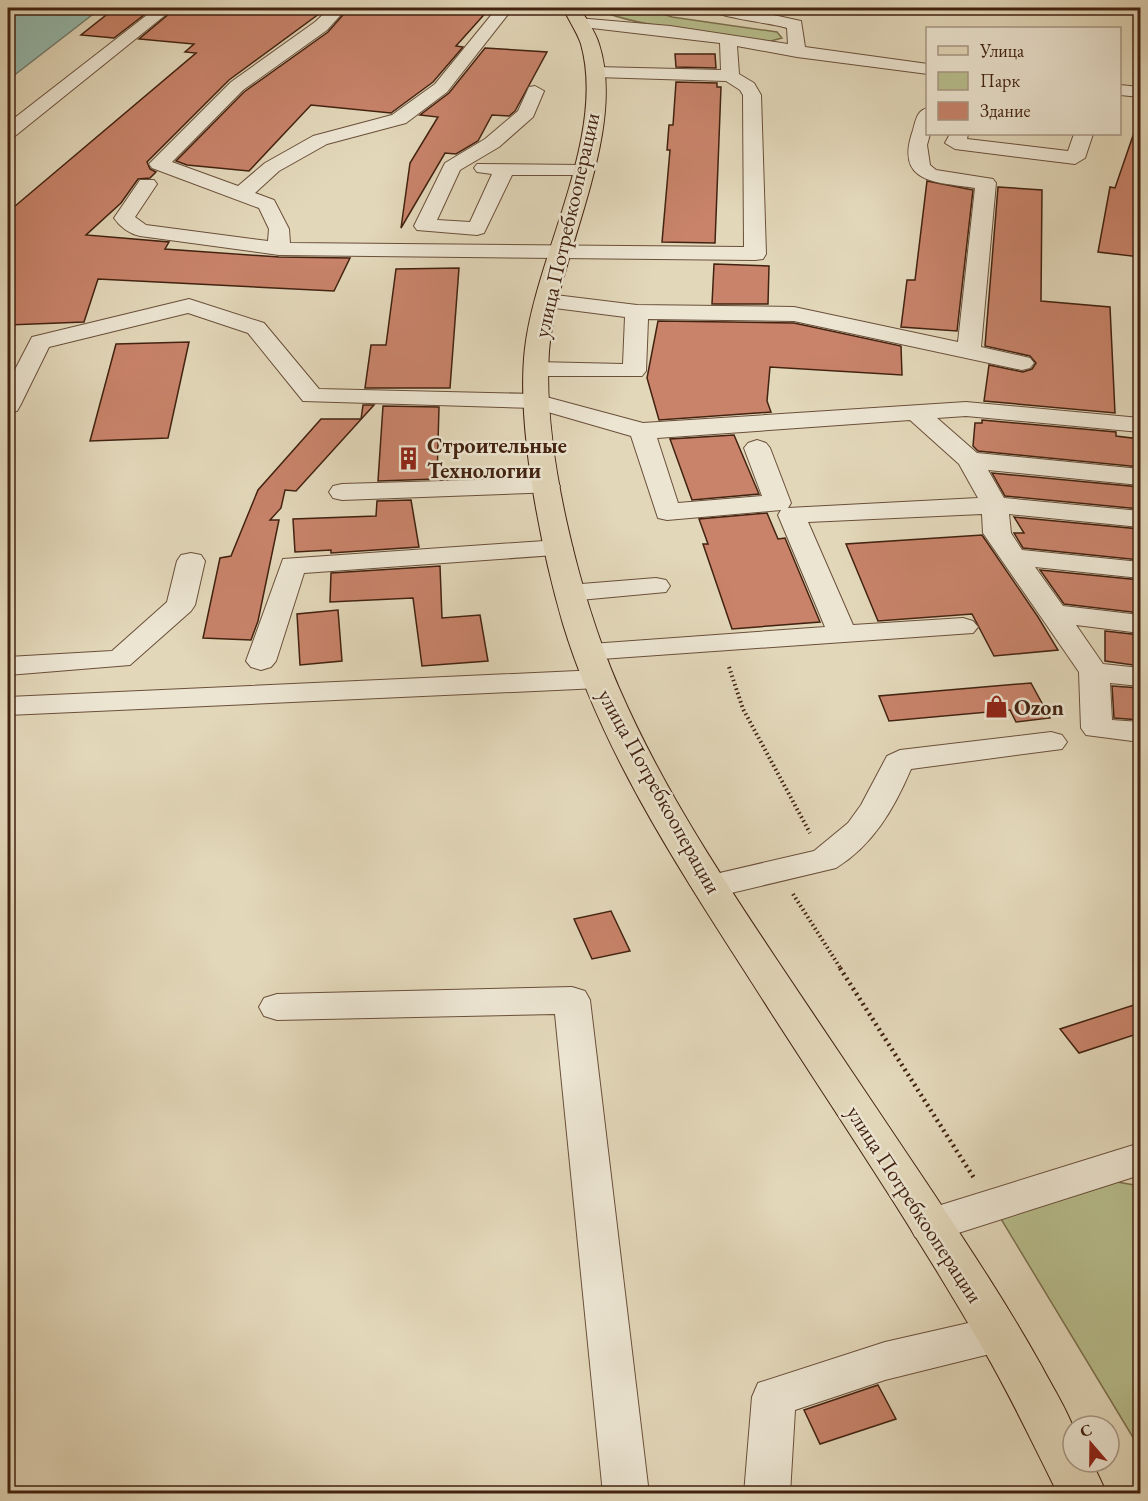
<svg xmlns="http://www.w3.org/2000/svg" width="1148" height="1501" viewBox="0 0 1148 1501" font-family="'EB Garamond',serif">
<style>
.green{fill:#b7bd8c;stroke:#7c704e;stroke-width:1.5}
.water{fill:#95baad;stroke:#747d6e;stroke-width:1.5}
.building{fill:#c8836a;stroke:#422210;stroke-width:1.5}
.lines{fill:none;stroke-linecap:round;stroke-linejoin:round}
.minor-casing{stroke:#6a4f3a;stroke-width:2}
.major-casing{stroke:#422210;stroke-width:2}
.path-far1{stroke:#422210;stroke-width:4;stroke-dasharray:1.5 3;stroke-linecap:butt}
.path{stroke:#422210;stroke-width:4.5;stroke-dasharray:2 4;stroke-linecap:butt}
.minor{fill:#ece5d2;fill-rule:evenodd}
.major{fill:#e2d7b9;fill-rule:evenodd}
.labels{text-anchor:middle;stroke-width:5;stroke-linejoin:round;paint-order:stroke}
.street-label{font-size:22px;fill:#422210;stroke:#ece5d2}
.poi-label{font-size:22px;font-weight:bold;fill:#422210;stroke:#ece5d2;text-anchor:start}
</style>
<rect width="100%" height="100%" fill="#e2d7b9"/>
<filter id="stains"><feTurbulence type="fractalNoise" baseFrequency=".00333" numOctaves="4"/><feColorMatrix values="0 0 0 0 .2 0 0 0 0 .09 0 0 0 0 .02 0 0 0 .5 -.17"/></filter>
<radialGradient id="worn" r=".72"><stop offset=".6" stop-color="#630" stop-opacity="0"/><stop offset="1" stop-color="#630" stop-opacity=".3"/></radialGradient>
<g class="green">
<path d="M599,8h46l27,9 105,15 5,6 -19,5c-25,-4 -155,-21 -164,-35z"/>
<polygon points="1117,1182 1140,1186 1140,1213 1133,1216 1140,1227 1140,1449 1001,1219"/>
</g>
<polygon class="water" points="8,8 101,8 8,80"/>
<g class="building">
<polygon points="115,8 153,8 114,38 81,35"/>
<polygon points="176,8 327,8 229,80 147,162 150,169 156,172 150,178 138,179 121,203 86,235 169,242 165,249 279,257 350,258 334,291 98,279 84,322 8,325 8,212 196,53 185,52 194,44 139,39"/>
<polygon points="349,8 490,8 456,46 463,47 433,82 391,113 311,105 249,171 187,165 176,161 244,92 328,32"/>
<polygon points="485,48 547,52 515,111 509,116 492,115 478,141 456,154 445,153 401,228 410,163 438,117 420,115 449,93"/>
<polygon points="675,54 715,54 716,68 676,67"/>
<polygon points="676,82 717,83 717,87 721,87 715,243 662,242 670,150 667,150 669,125 673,125"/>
<polygon points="1136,127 1140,128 1140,257 1098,252 1110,187 1115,188"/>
<polygon points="927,181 973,190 957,331 901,327 907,280 915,280"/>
<polygon points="998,187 1042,190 1041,301 1110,307 1115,413 984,401 989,365 1023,372 1032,369 1036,363 1030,356 985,346"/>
<polygon points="714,264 769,266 768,304 712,304"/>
<polygon points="459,268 450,388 365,388 371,345 386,345 396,269"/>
<polygon points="658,321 794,323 901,346 902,375 770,367 767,401 771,412 659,420 647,378"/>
<polygon points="189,342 168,438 90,441 116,344"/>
<polygon points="363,405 374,405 296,491 285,490 281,508 270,520 279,520 258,621 251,640 203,638 220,558 231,556 258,490 321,419 361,419"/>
<polygon points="383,406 439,407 437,479 378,481"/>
<polygon points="982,420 1116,432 1116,436 1140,439 1140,467 978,451 973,446 975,423 982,423"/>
<polygon points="734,435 759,494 692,500 670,439"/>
<polygon points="992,473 1140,487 1140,509 1005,496"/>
<polygon points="411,500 419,547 331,553 331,550 295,552 293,519 376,516 377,501"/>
<polygon points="767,513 778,539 785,538 820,622 732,629 703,544 708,544 699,519"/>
<polygon points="1014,517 1140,529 1140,560 1023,548 1014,533 1024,533"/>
<polygon points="982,535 1038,617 1058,650 994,656 972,614 878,621 846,544"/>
<polygon points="440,566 442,618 480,615 488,661 422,666 413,598 330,602 331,573"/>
<polygon points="1040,570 1140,580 1140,613 1064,604"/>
<polygon points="338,610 342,661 300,665 297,614"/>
<polygon points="1105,631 1140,635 1140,666 1105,661"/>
<polygon points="1031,683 1050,718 1016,722 1010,710 889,721 879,696"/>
<polygon points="1112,686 1140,688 1140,720 1114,718"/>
<polygon points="611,911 630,951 592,959 574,919"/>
<polygon points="1140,1003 1140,1033 1079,1053 1060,1029"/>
<polygon points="878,1385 896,1419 820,1444 804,1410"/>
</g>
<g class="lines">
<defs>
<g id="minor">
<polygon points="156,8 174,8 15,136 8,138 8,123"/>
<path d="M330,8h17l-20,22 -84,60 -71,72 66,24 27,-23 48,-27 79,-21 43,-31 62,-76h16l-66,84 -41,31 -79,21 -48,27 -24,22 19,7 15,29 1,14 454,4 -1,-152 -3,-5 -14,-9 -130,-4 -9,-5 9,-5 125,3 -1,-27 -137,-16 -6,-1 -2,-4 2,-4 93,8 118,18 -1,-16c-16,-5 -73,-11 -80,-20h35l59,13 4,26 123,17v10l-131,-17 -60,-11 2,28 15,9 7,12 5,159 -3,5 -8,1 -476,-5 -139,-19c-10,-2 -20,-9 -26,-18l26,-38h14l3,4 -22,33 11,8 122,16 1,-12 -10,-21 -107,-40 -3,-4 82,-82 84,-60z"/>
<polygon points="1120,85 1140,87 1140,97 1120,95"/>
<polygon points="535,86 544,91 533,117 499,147 460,170 437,220 470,222 492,174 477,172 474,168 477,164 582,165 589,167 592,171 589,175 512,175 484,233 477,235 417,230 414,226 445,163 485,139 518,111 529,87"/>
<path d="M928,108v26h2l-3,11 3,20 6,5 57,9 3,4 -15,164 49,11 4,5 -4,5 -8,2 -228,-49 -146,-2 -2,52 -4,5h-106l-8,-2 -4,-5 4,-5 8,-2 87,2 2,-47 -86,-11 -3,-5 3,-5 8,-2 90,11 157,2 164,35 17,-154c-39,-6 -81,-4 -62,-58 3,-10 4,-20 15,-22z"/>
<polygon points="950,134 968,134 967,139 1068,151 1074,134 1093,134 1085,158 1075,164 955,149 945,143"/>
<path d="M189,299l75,24 55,66 216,5 108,29 323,-21 174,16v14l-174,-16 -29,2 40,35 163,16v16l-152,-15 16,28 136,13v16l-131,-13 2,19 11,17 118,12v16l-105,-11 28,39 77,9v18l-64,-8 27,39 37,4v18l-30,-3 2,37 28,2v20l-54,-7 -5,-7 -2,-56 -96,-139 -1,-19 -174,8 45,103 110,-7 10,3 5,6 -5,6 -386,27 -10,-3 -5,-6 5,-6 248,-18 -47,-112 3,-5 -114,10 -9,-2 -27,-82 -97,-28 -231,-7 -55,-68 -60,-20 -139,34 -29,59 -3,5 -9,2v-30l24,-46zM910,420l49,44 19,34 -190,10 3,-5 -21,-55 -4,-5 -9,-3 -9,3 -4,5 18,48 -84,7 -21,-65z"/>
<polygon points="547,478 556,480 560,486 556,492 342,500 333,498 329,492 333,486 342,484"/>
<polygon points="559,540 569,542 573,548 569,554 304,573 276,661 271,667 261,670 251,667 246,661 283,559"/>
<polygon points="191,553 201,555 205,561 195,605 191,611 130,665 8,675 8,657 112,651 167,602 177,561 181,555"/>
<polygon points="656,578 666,580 670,586 666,592 569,601 559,599 555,593 559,587 569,585"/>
<polygon points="599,670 610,673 614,679 610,685 599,688 8,715 8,697"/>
<path d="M1051,732l11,3 5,7 -5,7 -151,20c-17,40 -38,76 -75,99l-126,30 -12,-4 -5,-8 5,-8 116,-27 34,-28 13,-18 26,-49 13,-6z"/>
<polygon points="572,987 585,991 590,1000 649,1494 603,1494 555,1014 277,1020 264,1016 259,1007 264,998 277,994"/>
<polygon points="1140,1143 1140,1175 930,1242 915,1237 909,1225 915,1213"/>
<polygon points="999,1316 1014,1322 1021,1335 1014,1348 885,1380 795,1410 790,1494 744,1494 752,1397 758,1383 885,1342"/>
</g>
<path id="major" d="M563,8h17c6,11 15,23 19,36 29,90 -43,214 -50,307 -7,98 31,247 70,337 42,97 100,185 158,272 52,78 105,156 157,234 37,56 74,112 107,171 10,19 22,38 30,57 4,12 2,28 2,40h19l15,32h-49c-25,-50 -48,-99 -76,-147 -65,-113 -139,-223 -210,-333 -78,-123 -166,-249 -209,-390 -22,-76 -47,-198 -38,-276 11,-93 82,-212 56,-304 -4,-12 -13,-25 -18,-36z"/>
</defs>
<use href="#minor" class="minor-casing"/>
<use href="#major" class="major-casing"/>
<g class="path-far1">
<polyline points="729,667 743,709 810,833"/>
<polyline points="793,894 841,969"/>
</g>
<polyline class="path" points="840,968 974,1178"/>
<use href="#minor" class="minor"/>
<use href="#major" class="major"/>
</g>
<defs>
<symbol id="building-bare" viewBox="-9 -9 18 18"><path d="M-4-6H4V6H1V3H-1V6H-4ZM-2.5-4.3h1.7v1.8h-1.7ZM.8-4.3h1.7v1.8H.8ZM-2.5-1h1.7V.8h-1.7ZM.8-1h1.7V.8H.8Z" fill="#8f2418" stroke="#ece5d2" stroke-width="2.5" paint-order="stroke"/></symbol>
<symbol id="shop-bare" viewBox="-9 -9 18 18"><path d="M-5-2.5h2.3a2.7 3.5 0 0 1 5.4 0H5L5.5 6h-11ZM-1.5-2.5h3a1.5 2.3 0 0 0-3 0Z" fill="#8f2418" stroke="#ece5d2" stroke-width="2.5" paint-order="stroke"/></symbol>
</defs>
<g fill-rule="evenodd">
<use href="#building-bare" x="392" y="442" width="33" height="33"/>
<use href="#shop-bare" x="980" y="690" width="33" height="33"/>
</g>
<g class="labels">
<g class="street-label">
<text transform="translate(566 225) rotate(-77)" y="8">улица Потребкооперации</text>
<text transform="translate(660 791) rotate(61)" y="8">улица Потребкооперации</text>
<text transform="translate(915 1204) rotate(57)" y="8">улица Потребкооперации</text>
</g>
<g class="poi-label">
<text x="427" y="453">Строительные<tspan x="427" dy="25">Технологии</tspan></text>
<text x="1014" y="715">Ozon</text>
</g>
</g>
<rect width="1148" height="1501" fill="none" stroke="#e2d7b9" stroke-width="30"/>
<rect x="9" y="9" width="1130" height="1483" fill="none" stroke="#422210" stroke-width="3"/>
<rect x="15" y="15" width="1118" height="1471" fill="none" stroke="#422210" stroke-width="1.5"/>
<rect x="926" y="27" width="195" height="108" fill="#ece5d2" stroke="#a89784" stroke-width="1.5"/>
<rect x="938" y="46" width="30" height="9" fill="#e2d7b9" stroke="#a89784" stroke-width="1.5"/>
<text x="980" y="57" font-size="18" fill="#422210">Улица</text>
<rect x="938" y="72" width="30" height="18" fill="#b7bd8c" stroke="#a89784" stroke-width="1.5"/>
<text x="980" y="87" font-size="18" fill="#422210">Парк</text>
<rect x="938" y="102" width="30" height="18" fill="#c8836a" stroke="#a89784" stroke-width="1.5"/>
<text x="980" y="117" font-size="18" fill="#422210">Здание</text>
<g transform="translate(1091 1444) rotate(340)"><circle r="28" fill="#ece5d2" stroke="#a89784" stroke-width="1.5"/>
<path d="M0-4.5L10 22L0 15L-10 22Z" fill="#8f2418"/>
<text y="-9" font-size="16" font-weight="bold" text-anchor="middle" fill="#422210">С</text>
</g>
<rect width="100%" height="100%" filter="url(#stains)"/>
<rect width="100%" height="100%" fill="url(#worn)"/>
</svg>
